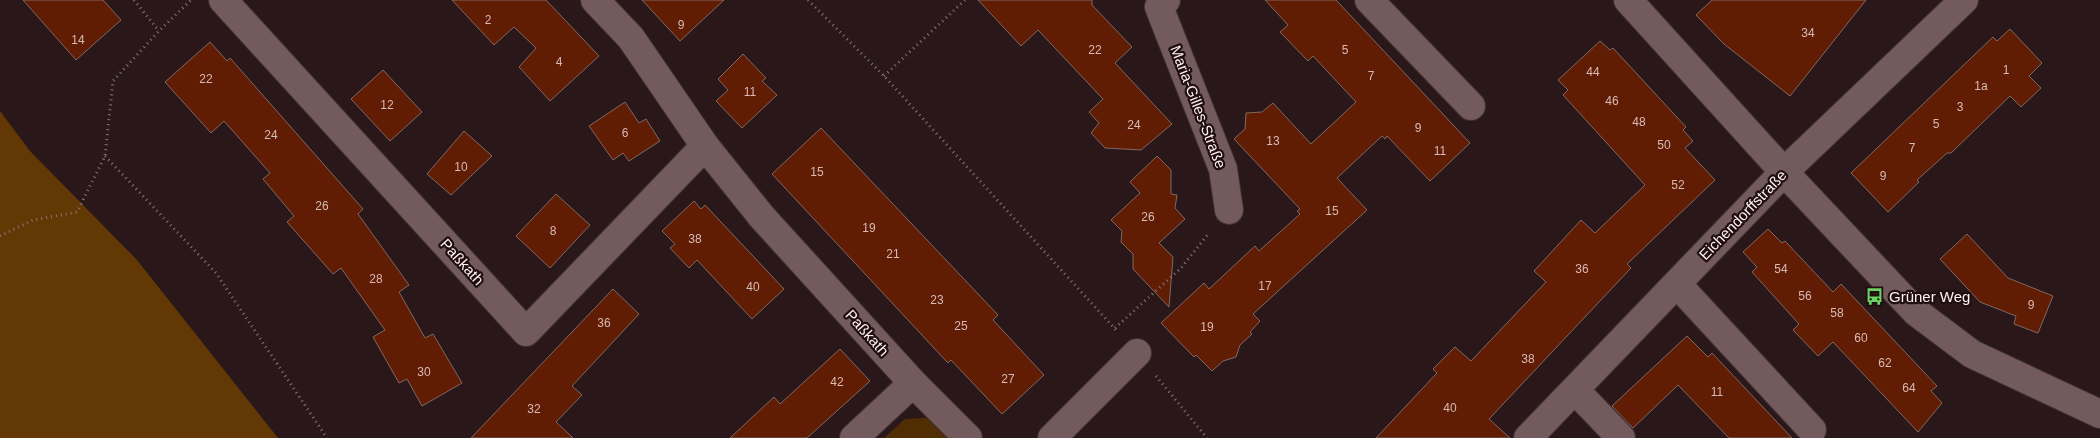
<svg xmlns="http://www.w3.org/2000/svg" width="2100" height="438" viewBox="0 0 2100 438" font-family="Helvetica,sans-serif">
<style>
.green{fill:#502d02}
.forest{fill:#623805}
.building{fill:#611c04;stroke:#806962}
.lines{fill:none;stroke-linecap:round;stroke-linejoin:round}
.minor-casing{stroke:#413234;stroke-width:30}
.path{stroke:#867578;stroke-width:3;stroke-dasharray:1 4;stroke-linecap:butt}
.minor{stroke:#725a5d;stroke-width:28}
.labels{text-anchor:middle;stroke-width:4.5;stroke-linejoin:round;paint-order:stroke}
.number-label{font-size:12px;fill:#d8bbb6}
.street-label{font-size:15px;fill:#fff0f2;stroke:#200e11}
.poi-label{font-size:15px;fill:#fff0f2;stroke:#200e11;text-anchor:start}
</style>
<rect width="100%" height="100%" fill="#2a171a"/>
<polygon class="green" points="935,417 954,438 884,438 905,419"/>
<polygon class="forest" points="0,111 30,151 137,260 278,438 0,438"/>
<g class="building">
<polygon points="23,0 103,0 121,20 76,60"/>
<polygon points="452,0 546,0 599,56 550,101 519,67 536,48 514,27 494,45"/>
<polygon points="642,0 724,0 680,41"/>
<polygon points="978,0 1092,0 1092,5 1132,47 1115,63 1172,124 1141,150 1105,148 1091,133 1099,123 1089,112 1103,99 1038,30 1021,46"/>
<polygon points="1265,0 1336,0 1470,143 1430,181 1387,136 1385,139 1382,136 1337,178 1367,210 1253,314 1260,321 1250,332 1252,334 1240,345 1236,357 1223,361 1212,371 1196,355 1194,357 1161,323 1204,283 1209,289 1255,246 1259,251 1300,214 1297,211 1300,209 1234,139 1245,129 1246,113 1262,112 1273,103 1311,144 1356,102 1313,56 1308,61 1280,32 1288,25"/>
<polygon points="1712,0 1866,0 1790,96 1724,44 1696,15"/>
<polygon points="2010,29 2042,63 2029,76 2041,88 2021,107 2010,96 1951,153 1947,153 1917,180 1919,182 1888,212 1851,173 1993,37 1997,41"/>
<polygon points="1600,41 1610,50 1613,48 1686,127 1683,130 1693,141 1685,148 1715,180 1627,264 1631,268 1489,419 1510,438 1376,438 1437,373 1433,369 1455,347 1471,361 1546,282 1534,271 1581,220 1595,233 1645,185 1563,95 1568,90 1558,80"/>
<polygon points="210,42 227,61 230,58 363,209 358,214 409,285 399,292 425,338 433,334 462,383 422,406 407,379 399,383 373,337 385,330 341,268 333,274 287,222 294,216 263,179 270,173 224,121 211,133 165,82"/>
<polygon points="743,54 766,78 762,81 777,95 742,128 716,101 728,90 718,79"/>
<polygon points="383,70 422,112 390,141 351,99"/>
<polygon points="625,102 639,123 646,119 660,141 629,161 623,153 613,160 589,126"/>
<polygon points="821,128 998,315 993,320 1044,375 1002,414 951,360 948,363 772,174"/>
<polygon points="464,131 492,156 451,195 427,174"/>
<polygon points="1157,156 1171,170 1171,194 1177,195 1175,208 1185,219 1159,243 1173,257 1169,307 1133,269 1133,254 1121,242 1122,231 1111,220 1140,193 1130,182"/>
<polygon points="556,194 590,225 550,268 516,236"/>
<polygon points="694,201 701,209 705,205 784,289 752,319 697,260 689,268 670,248 675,244 662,231"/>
<polygon points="1768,229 1782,243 1785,241 1833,292 1841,284 1937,386 1931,391 1942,403 1918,432 1833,342 1818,356 1793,330 1799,324 1752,272 1757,267 1743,252"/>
<polygon points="1967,234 2008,278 2053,296 2038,333 2014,324 2016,316 1980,302 1940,259"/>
<polygon points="613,289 639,314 572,386 582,395 556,422 573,438 471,438"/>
<polygon points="1687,336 1708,357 1712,353 1792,438 1729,438 1678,385 1633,428 1612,406"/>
<polygon points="840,349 870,381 807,438 730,438 774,397 780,404"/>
</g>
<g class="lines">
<defs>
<g id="minor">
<polyline points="223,0 526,332 705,146"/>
<polyline points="595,0 631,38 705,146 762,217 913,383 968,438"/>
<polyline points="1166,0 1159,7 1223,169 1229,210"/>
<polyline points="1369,0 1471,106"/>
<polyline points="1628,0 1784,172 1916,312 1972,354 2100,414"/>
<polyline points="1677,284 1812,430"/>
<polyline points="1575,390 1621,438"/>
<polyline points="854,438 913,383"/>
<polyline points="1052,438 1137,353"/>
<polyline points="1528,438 1784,172 1964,0"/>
</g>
</defs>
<use href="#minor" class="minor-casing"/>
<g class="path">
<polyline points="134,0 159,31"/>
<polyline points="808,0 884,76 1116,330"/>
<polyline points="884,76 965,0"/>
<polyline points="105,156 216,273 327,438"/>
<polyline points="0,236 33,220 77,212 105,156 113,81 159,31 191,0"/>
<polyline points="1115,328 1181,268 1209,233"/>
<polyline points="1156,376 1207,438"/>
</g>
<use href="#minor" class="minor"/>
</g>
<defs>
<symbol id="bus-bare" viewBox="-9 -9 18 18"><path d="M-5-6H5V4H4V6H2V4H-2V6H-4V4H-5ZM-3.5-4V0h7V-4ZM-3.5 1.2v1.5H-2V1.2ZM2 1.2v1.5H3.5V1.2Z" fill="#69d464" stroke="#200e11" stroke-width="2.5" paint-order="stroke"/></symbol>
</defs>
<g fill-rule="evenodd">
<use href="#bus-bare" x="1862" y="284" width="25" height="25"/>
</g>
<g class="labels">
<g class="number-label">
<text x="488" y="24">2</text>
<text x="681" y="29">9</text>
<text x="1808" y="37">34</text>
<text x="78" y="44">14</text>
<text x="1095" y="54">22</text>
<text x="1345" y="54">5</text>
<text x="559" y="66">4</text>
<text x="2006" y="74">1</text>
<text x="1593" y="76">44</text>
<text x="1371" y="80">7</text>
<text x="206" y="83">22</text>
<text x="1981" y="90">1a</text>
<text x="750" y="96">11</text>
<text x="1612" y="105">46</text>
<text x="387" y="109">12</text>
<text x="1960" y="111">3</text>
<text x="1639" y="126">48</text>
<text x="1936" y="128">5</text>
<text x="1134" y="129">24</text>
<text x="1418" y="132">9</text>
<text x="625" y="137">6</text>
<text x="271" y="139">24</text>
<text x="1273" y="145">13</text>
<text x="1664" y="149">50</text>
<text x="1912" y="152">7</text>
<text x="1440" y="155">11</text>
<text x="461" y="171">10</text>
<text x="817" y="176">15</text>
<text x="1883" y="180">9</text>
<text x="1678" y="189">52</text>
<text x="322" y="210">26</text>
<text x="1332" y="215">15</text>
<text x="1148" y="221">26</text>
<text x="869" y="232">19</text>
<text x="553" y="235">8</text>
<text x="695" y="243">38</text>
<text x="893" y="258">21</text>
<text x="1582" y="273">36</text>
<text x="1781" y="273">54</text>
<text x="376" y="283">28</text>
<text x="1265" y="290">17</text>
<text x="753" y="291">40</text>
<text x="1805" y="300">56</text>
<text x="937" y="304">23</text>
<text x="2031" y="309">9</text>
<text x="1837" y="317">58</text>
<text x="604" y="327">36</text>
<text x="961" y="330">25</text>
<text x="1207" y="331">19</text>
<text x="1861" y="342">60</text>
<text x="1528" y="363">38</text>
<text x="1885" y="367">62</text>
<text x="424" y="376">30</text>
<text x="1008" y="383">27</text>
<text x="837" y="386">42</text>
<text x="1909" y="392">64</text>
<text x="1717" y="396">11</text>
<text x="1450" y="412">40</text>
<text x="534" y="413">32</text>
</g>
<g class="street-label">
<text transform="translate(1198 107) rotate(69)" y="5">Maria-Gilles-Straße</text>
<text transform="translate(1743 215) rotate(-46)" y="5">Eichendorffstraße</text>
<text transform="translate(462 262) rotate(48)" y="5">Paßkath</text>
<text transform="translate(867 333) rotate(48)" y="5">Paßkath</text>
</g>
<g class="poi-label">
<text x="1889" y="302">Grüner Weg</text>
</g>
</g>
</svg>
